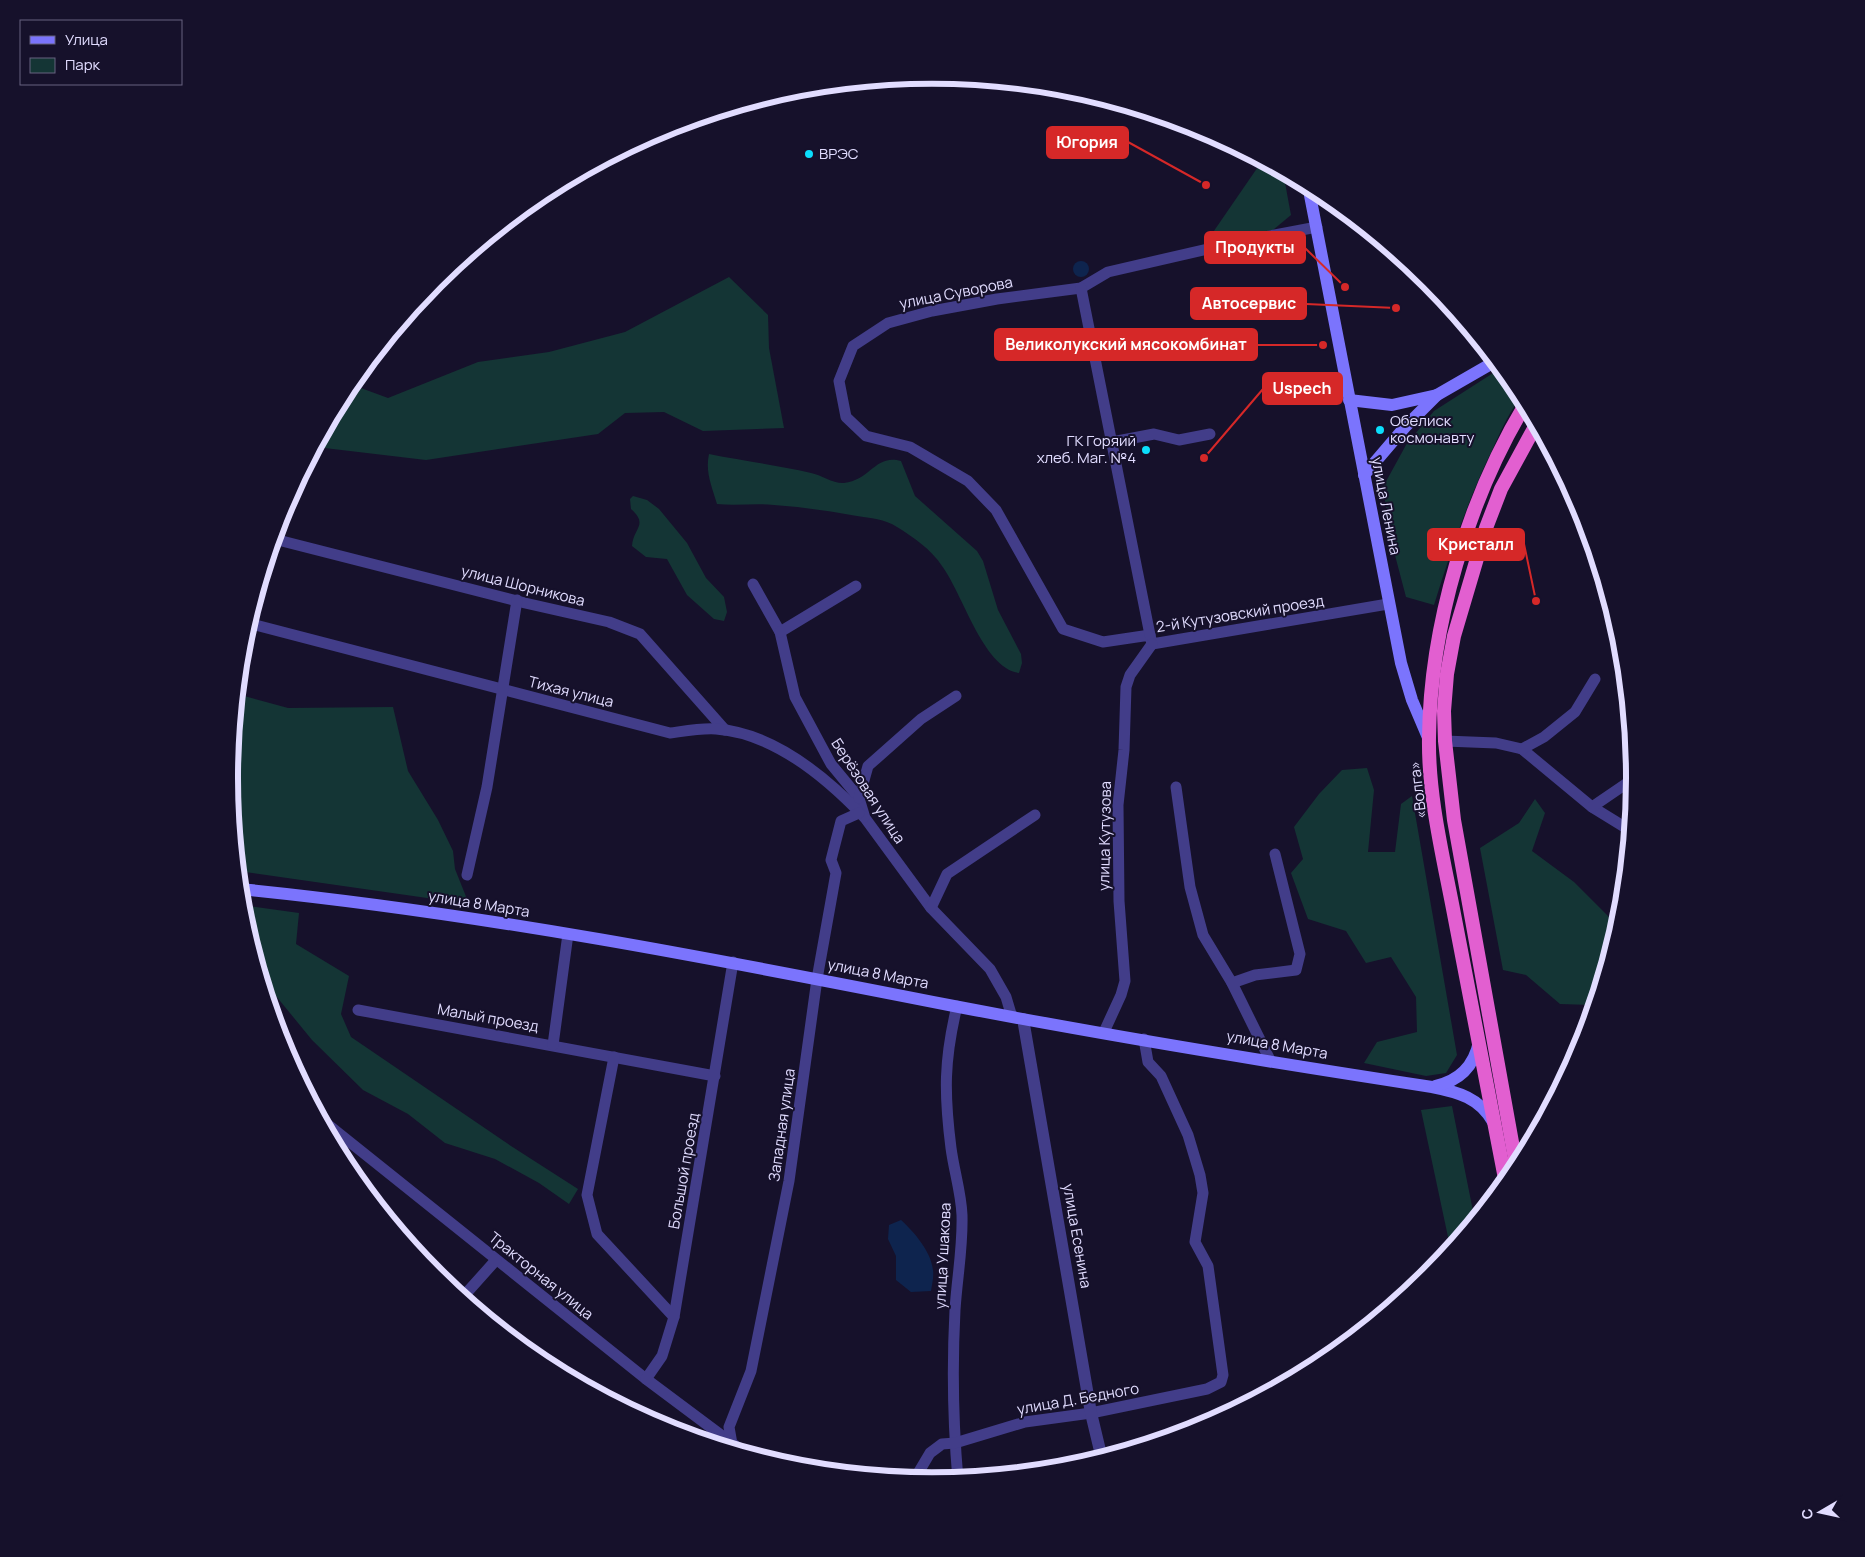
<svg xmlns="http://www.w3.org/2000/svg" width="1865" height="1557" viewBox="0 0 1865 1557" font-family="Manrope,sans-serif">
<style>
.green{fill:#143535}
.water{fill:#0e244e}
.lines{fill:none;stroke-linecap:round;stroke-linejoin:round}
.minor{stroke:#423d89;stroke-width:11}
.tertiary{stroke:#423d89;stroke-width:12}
.secondary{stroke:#7b74fd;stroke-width:12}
.trunk{stroke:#e25fd0;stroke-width:14}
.poi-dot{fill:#0bdefc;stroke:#16112b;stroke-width:2}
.labels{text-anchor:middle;stroke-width:4;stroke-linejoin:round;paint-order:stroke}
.poi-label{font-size:15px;fill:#e1dcff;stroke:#16112b;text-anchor:start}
.street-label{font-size:15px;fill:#e1dcff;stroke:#16112b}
.rim{fill:none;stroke:#e1dcff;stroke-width:6}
.leader{fill:none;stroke:#d62828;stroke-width:2}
.callout-dot{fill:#d62828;stroke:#16112b;stroke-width:2}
.callout{fill:#d62828;stroke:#d62828;stroke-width:2}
.callout-label{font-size:16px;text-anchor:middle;font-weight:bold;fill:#fff}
</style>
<rect width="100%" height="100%" fill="#16112b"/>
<g class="green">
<polygon points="1262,161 1283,172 1291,215 1273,230 1207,241"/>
<polygon points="729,277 768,315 769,348 784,428 703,431 664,412 625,413 598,434 426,460 316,447 350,384 388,398 478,362 549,352 625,332"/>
<path d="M1501,368l21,27c-12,16 -20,33 -28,51 -25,51 -43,104 -60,159l-28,-8 -15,-57 -8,-53 23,-42 28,-34z"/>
<path d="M709,454c34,7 69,11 102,19 10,2 23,11 33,10 27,-3 31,-29 57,-22l14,35 62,55 6,10 15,49 23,44 1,9 -3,10c-36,-5 -56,-79 -77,-107 -11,-17 -29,-29 -45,-39 -12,-8 -27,-9 -40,-11 -28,-5 -55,-9 -83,-11 -19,-2 -37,1 -57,-1 -5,-17 -12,-32 -8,-50z"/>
<path d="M633,496l14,4 12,9 28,34 19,35 18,19 3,15 -3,9 -10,-2 -27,-24 -20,-36 -21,-2 -14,-11c1,-18 17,-21 -1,-37l-1,-10z"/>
<polygon points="237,694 288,708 393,707 408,771 438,820 453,851 455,869 469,904 238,871 229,778"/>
<polygon points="1367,768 1374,790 1368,852 1395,852 1401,804 1412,796 1457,1055 1446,1073 1426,1076 1364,1063 1377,1042 1417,1032 1416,997 1391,957 1366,963 1346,931 1308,919 1291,873 1303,859 1294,827 1319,794 1342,770"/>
<polygon points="1535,799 1545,813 1532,851 1574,882 1619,927 1599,992 1591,1005 1560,1004 1526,975 1503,970 1480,848 1519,823"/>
<polygon points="241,905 299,913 296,944 349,976 341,1014 351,1037 511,1146 578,1189 569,1204 539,1183 495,1159 445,1143 408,1114 363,1090 312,1040 276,996 265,991 242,915"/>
<polygon points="1452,1106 1475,1221 1451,1251 1421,1110"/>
</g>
<g class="water">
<circle cx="1081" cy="269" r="8"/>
<path d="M901,1220c13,12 30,31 32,50 1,7 -1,14 -2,21l-20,1 -15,-12v-24l-8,-17 1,-14z"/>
</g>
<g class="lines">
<g class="minor">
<polyline points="1317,227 1238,242 1108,272 1081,288 997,299 932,311 888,323 853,346 839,381 846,417 866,436 910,447 968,481 996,510 1063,629 1103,642 1150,635 1152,644 1388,604"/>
<polyline points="1081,288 1150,635"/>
<polyline points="1112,442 1154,434 1179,440 1210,434"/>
<polyline points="274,539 525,603 609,622 640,634 725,730"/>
<polyline points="753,584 780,632 795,697 831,764 859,798 865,818 931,908 990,969 1006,997 1012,1017"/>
<path d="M248,623l422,110c15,-2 31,-5 46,-4 58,4 110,48 148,88"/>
<polyline points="780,632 856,586"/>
<polyline points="1445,741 1496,743 1522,749 1592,807 1631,831"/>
<polyline points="1522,749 1544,737 1575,712 1595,679"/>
<polyline points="1176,787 1190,887 1203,935 1232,983"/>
<polyline points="859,798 868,766 921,719 956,696"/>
<polyline points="1592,807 1636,777"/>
<polyline points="467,875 487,787 517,600"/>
<polyline points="931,908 947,874 1035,815"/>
<path d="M957,1006c-13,54 -13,87 -6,142 3,23 10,44 11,67 1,32 -5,63 -7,95 -3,57 -2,113 3,170"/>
<polyline points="358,1010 715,1076"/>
<polyline points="1104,1032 1121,995 1125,981 1119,901 1118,805 1124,750 1126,687 1130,675 1152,644"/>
<polyline points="553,1045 568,934"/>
<polyline points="614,1057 587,1195 597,1234 674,1317"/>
<polyline points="1270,1060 1232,983 1255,975 1296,970 1300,954 1275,854"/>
<polyline points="321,1119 646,1379 745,1453"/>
<polyline points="462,1298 496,1260"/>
<polyline points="646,1379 662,1356 674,1317 733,962"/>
<polyline points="730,1449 732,1444 729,1427 751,1371 789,1181 817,979 836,873 831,860 841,821 859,813"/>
<polyline points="914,1480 930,1453 942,1444 955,1443 1025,1422 1091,1413 1207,1389 1221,1382 1223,1375 1208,1266 1195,1242 1203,1193 1200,1175 1188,1135 1161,1076 1148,1062 1144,1039"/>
</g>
<polyline class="tertiary" points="1023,1019 1091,1413 1102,1459"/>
<g class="secondary">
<polyline points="1308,185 1401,663 1412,700 1429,740"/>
<polyline points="1349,400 1392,405 1437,395"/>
<polyline points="1364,475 1405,427 1437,395 1496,361"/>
<path d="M240,889c242,24 481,71 719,118 156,30 316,56 473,80 26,5 48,11 61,35"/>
<path d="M1435,1086c24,-5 39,-20 44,-44"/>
</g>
<g class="trunk">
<polyline points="1517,1170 1454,820 1445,741 1444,711 1447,674 1454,636 1486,528 1501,489 1537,423"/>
<path d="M1506,1184c-18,-90 -35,-180 -52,-270 -11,-58 -26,-118 -25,-176 1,-112 39,-239 97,-335"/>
</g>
</g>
<g class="poi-dot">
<circle cx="809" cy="154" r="5"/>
<circle cx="1380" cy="430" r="5"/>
<circle cx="1146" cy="450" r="5"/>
</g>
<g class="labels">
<g class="poi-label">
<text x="819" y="159">ВРЭС</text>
<text x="1390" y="426">Обелиск<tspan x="1390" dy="17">космонавту</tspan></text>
<text x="1136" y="446" text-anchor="end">ГК Горяий<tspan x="1136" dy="17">хлеб. Маг. №4</tspan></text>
</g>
<g class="street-label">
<text transform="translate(956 293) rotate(-11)" y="5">улица Суворова</text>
<text transform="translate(1386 506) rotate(79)" y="5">улица Ленина</text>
<text transform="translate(523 586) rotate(14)" y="5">улица Шорникова</text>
<text transform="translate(1240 614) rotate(-9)" y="5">2-й Кутузовский проезд</text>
<text transform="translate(571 692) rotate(14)" y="5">Тихая улица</text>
<text transform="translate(1418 790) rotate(-97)" y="5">«Волга»</text>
<text transform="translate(868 791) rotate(57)" y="5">Берёзовая улица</text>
<text transform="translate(1105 836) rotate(-89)" y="5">улица Кутузова</text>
<text transform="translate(479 904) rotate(9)" y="5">улица 8 Марта</text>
<text transform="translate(878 974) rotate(11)" y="5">улица 8 Марта</text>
<text transform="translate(488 1018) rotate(10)" y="5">Малый проезд</text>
<text transform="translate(1277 1045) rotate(10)" y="5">улица 8 Марта</text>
<text transform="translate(782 1125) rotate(-82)" y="5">Западная улица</text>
<text transform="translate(684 1171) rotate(-80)" y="5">Большой проезд</text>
<text transform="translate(1077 1236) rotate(80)" y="5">улица Есенина</text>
<text transform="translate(943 1256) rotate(-87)" y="5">улица Ушакова</text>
<text transform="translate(541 1276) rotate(39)" y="5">Тракторная улица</text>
<text transform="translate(1078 1399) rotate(-10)" y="5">улица Д. Бедного</text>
</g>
</g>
<path d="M0 0H1865V1557H0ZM238 778a694 694 0 1 1 1388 0a694 694 0 1 1-1388 0Z" fill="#16112b" fill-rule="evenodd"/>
<path class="rim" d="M238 778a694 694 0 1 1 1388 0a694 694 0 1 1-1388 0Z"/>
<path class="leader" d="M1206 185L1128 142M1345 287L1305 248M1396 308L1306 304M1323 345L1257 345M1204 458L1263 389M1536 601L1524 544"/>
<g class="callout-dot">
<circle cx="1206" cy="185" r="5"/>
<circle cx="1345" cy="287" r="5"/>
<circle cx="1396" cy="308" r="5"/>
<circle cx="1323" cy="345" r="5"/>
<circle cx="1204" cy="458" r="5"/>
<circle cx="1536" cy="601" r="5"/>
</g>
<g class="callout">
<rect x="1047" y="127" width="81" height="31" rx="5"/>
<rect x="1205" y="232" width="100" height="31" rx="5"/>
<rect x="1191" y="288" width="115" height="31" rx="5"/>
<rect x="995" y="329" width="262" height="31" rx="5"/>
<rect x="1263" y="373" width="79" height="31" rx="5"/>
<rect x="1428" y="529" width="96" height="31" rx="5"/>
</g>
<g class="callout-label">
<text x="1087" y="148">Югория</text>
<text x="1255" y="253">Продукты</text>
<text x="1249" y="309">Автосервис</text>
<text x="1126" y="350">Великолукский мясокомбинат</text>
<text x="1302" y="394">Uspech</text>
<text x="1476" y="550">Кристалл</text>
</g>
<rect x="20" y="20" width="162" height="65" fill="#16112b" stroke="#676280"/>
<rect x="30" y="36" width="25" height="8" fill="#7b74fd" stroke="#676280"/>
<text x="65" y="45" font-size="15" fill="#e1dcff">Улица</text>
<rect x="30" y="58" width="25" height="15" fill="#143535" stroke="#676280"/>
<text x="65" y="70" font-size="15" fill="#e1dcff">Парк</text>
<g transform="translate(1820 1512) rotate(261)" stroke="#16112b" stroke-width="4" paint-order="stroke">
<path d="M0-4L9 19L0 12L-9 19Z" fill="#e1dcff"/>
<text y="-8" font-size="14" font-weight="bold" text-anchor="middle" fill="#e1dcff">С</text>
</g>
</svg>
